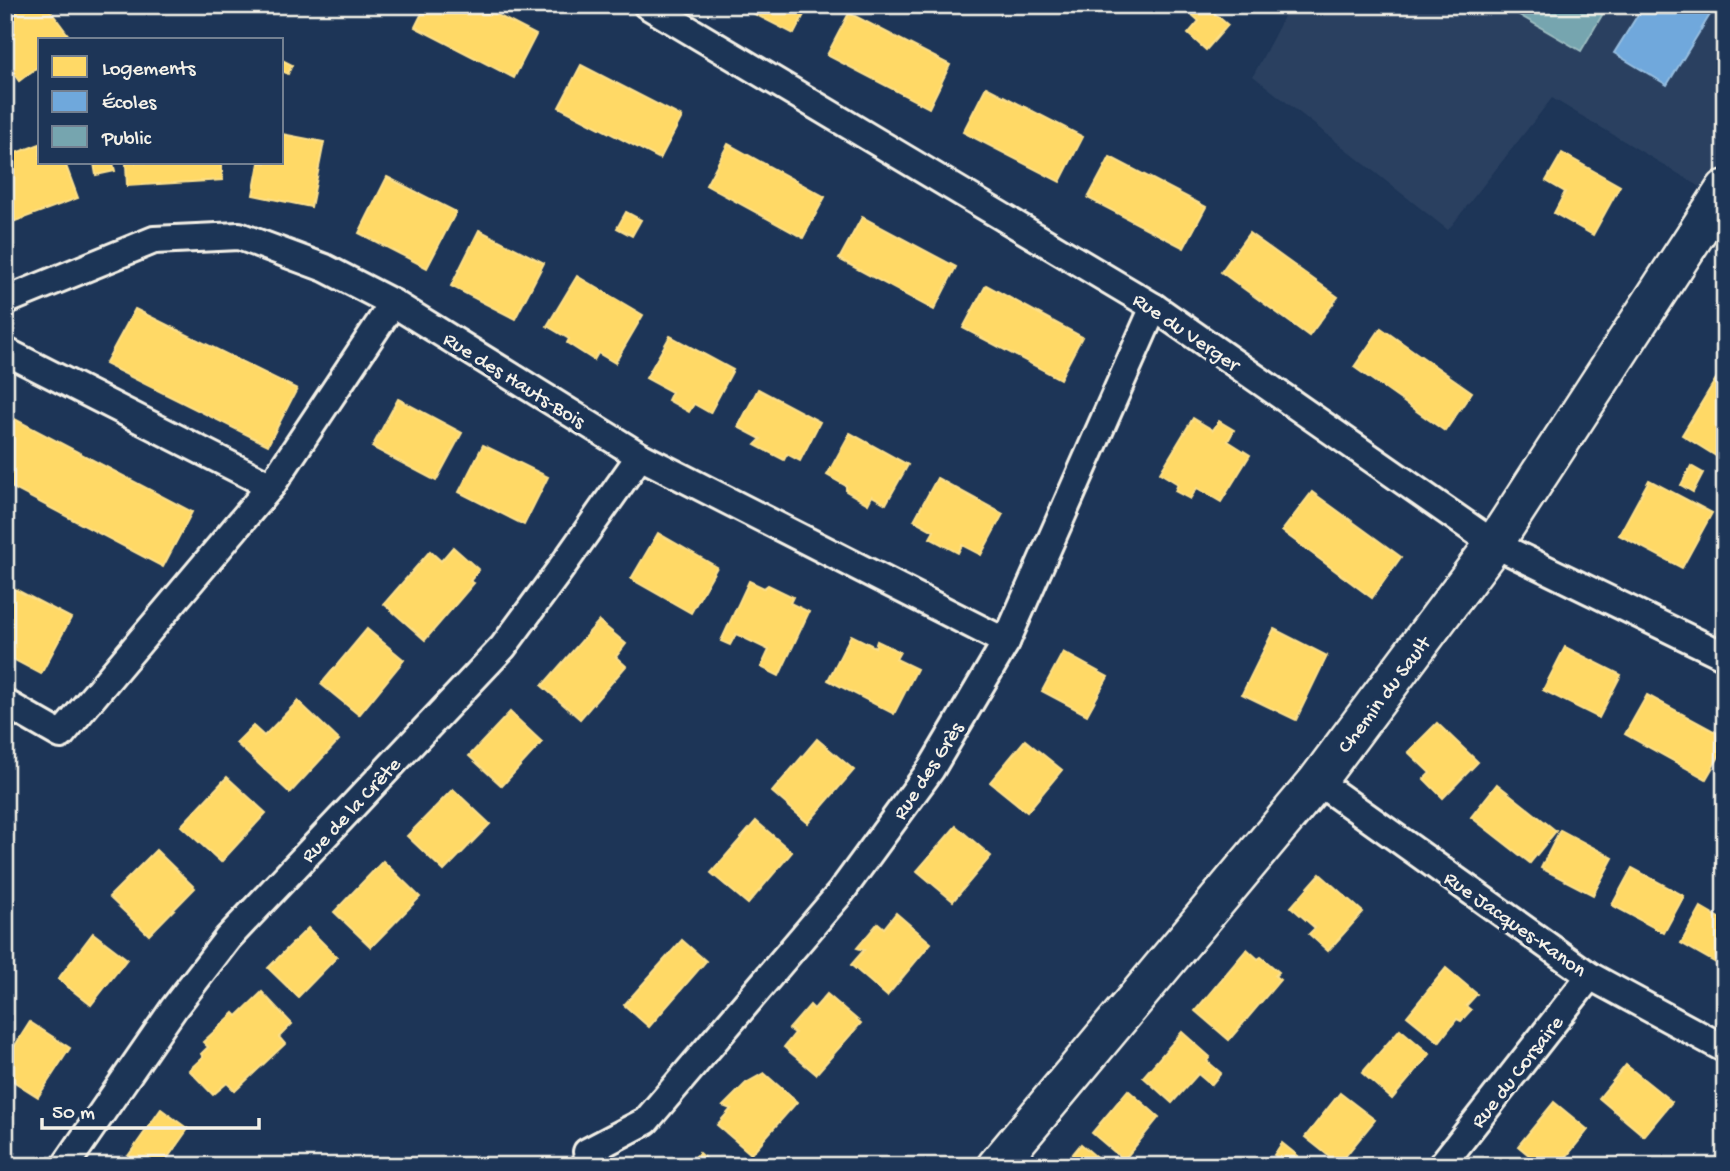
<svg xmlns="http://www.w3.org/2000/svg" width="1730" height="1171" viewBox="0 0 1730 1171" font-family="'Gochi Hand',sans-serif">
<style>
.built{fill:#2a4060}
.homes{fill:#ffd966;stroke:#fce08d;stroke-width:2}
.schools{fill:#6fa8dc;stroke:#97bee0;stroke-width:2}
.public{fill:#76a5af;stroke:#9cbcc0;stroke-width:2}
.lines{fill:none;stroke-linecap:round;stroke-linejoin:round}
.street-casing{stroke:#f4f1e8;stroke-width:32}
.secondary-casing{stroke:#f4f1e8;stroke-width:42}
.street{stroke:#1d3557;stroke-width:26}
.secondary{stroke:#1d3557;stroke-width:37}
.labels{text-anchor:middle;stroke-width:7;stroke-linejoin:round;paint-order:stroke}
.street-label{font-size:21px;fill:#f4f1e8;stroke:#1d3557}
</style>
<rect width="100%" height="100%" fill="#1d3557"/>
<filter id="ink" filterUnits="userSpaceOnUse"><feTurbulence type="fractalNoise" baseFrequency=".0143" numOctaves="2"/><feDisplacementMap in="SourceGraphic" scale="14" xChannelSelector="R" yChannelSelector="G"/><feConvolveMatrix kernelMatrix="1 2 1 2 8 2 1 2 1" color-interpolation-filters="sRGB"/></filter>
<g filter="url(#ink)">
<polygon class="built" points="1290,5 1725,5 1725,189 1719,198 1552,98 1448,230 1253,76"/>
<g class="homes">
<polygon points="18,5 46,5 72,40 40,40 40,65 19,81 5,62 5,14"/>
<polygon points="426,5 478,5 536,35 514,78 415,27"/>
<polygon points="737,5 809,5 794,34"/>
<polygon points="1181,5 1220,5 1214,13 1228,25 1206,50 1188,34 1199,21"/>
<polygon points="849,13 950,65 929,108 827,55"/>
<polygon points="282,60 292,65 288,74 282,71"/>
<polygon points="581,65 682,117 660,159 559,107"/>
<polygon points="986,87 1083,137 1060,182 963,132"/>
<polygon points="282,134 324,142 311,207 253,195 259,163 282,163"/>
<polygon points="40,144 40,163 65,163 78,198 10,223 5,211 5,157"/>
<polygon points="728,144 825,197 803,238 706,185"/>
<polygon points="1562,153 1620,186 1593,235 1554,213 1565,192 1546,181"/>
<polygon points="1110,157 1206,207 1184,248 1088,198"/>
<polygon points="94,163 113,163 115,171 96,175"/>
<polygon points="126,163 221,163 223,180 127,186"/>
<polygon points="387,177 456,212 427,268 359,233"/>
<polygon points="626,212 641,220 632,236 617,228"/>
<polygon points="862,217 956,267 934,310 839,259"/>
<polygon points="479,230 544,263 515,319 451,286"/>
<polygon points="1249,233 1338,297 1309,336 1221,272"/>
<polygon points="577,276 643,315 615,363 598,353 594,360 567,343 569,339 547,326"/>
<polygon points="986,285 1082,337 1060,379 963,328"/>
<polygon points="135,309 297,389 268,445 105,364"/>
<polygon points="1381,328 1472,392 1445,431 1354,367"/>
<polygon points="670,336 733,370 710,413 694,404 689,412 668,400 672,392 646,378"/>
<polygon points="1725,364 1725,449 1719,458 1682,435"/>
<polygon points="758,389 820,422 800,461 787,454 784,460 755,445 761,439 738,427"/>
<polygon points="398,399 462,433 436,481 372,447"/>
<polygon points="5,414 192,512 163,567 5,484"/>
<polygon points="1193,418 1213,430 1219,421 1234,430 1228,441 1250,455 1221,502 1197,488 1190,499 1175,491 1178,484 1160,473"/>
<polygon points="850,433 908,465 886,504 872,496 868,504 846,491 846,486 827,475"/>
<polygon points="483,445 548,477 524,525 459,492"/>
<polygon points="1691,466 1703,473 1693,492 1681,485"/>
<polygon points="937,478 1003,514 981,555 962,545 958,553 930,538 934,531 914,520"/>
<polygon points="1649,480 1712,513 1682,568 1619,535"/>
<polygon points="1312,492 1401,557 1372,598 1282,531"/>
<polygon points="658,533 717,567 691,613 631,579"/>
<polygon points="453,547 479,570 470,581 474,583 425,640 384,604 430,551 441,561"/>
<polygon points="749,581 764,588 768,585 793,597 790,603 809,612 779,676 761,667 769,650 736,634 730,645 721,641"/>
<polygon points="5,584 71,618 41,674 5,655"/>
<polygon points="599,621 626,644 616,657 626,666 580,719 542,686"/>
<polygon points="367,629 404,660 359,715 321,684"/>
<polygon points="1274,629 1327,656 1296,720 1242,694"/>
<polygon points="851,635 875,647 877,641 900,652 896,659 917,669 894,714 828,680"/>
<polygon points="1565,647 1621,675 1599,718 1543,690"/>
<polygon points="1063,652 1108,677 1087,715 1042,691"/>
<polygon points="1647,695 1725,737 1725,746 1706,779 1625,734"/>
<polygon points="298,701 339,740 290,793 236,743 253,726 264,736"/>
<polygon points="510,712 542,742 502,786 469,756"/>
<polygon points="1437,723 1478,762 1443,798 1424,779 1430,773 1408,752"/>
<polygon points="817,739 854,770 808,823 772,792"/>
<polygon points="1025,740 1062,770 1027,812 990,782"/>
<polygon points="227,777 266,813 221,862 181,826"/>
<polygon points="1497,784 1556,831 1530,863 1471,817"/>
<polygon points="453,789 490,824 444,871 407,836"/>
<polygon points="756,821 792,852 748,904 711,873"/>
<polygon points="956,826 991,856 953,901 917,871"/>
<polygon points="1560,830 1613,858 1593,895 1541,868"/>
<polygon points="156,850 195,888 149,935 109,897"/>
<polygon points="383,861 420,897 371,947 334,912"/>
<polygon points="1632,868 1684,896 1664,933 1612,905"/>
<polygon points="1320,874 1363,912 1328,951 1309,934 1315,928 1291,907"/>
<polygon points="1701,907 1725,921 1725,968 1681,943"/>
<polygon points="896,913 931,943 887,996 851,965 864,950 857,948 878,923 884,928"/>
<polygon points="308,928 337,957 298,997 268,968"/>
<polygon points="93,933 127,959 91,1005 58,979"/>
<polygon points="682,940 706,961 649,1027 624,1005"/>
<polygon points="1247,949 1258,959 1261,957 1279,972 1275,976 1280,980 1229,1040 1195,1011"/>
<polygon points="1446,968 1477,994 1466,1006 1471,1010 1461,1021 1457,1019 1439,1042 1407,1016"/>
<polygon points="262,992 292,1024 279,1037 285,1044 235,1091 227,1083 213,1095 189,1070 203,1057 201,1054 208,1047 203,1042 234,1013 237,1016"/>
<polygon points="827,994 861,1023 816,1074 784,1047 795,1033 789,1029 810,1005 814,1009"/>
<polygon points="30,1022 70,1048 38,1097 5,1076 5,1061"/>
<polygon points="1400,1029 1430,1054 1392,1099 1362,1073"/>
<polygon points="1182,1032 1210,1057 1207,1061 1221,1073 1211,1085 1198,1074 1172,1103 1143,1077"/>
<polygon points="1626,1065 1672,1102 1644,1136 1599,1098"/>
<polygon points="764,1073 797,1102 751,1154 717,1125 731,1109 723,1106 746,1083"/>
<polygon points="1128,1090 1159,1117 1124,1160 1092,1133"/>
<polygon points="1340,1093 1375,1120 1339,1164 1305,1137"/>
<polygon points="1554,1102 1588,1130 1559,1166 1542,1166 1518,1146"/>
<polygon points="161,1109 188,1129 162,1166 121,1166"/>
<polygon points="1282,1143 1298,1156 1294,1161 1300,1166 1285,1166 1286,1164 1274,1155"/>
<polygon points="1081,1144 1107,1166 1063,1166"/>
<polygon points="1725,1150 1725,1166 1710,1166"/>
<polygon points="699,1153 713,1166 687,1166"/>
</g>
<polygon class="schools" points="1644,5 1716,5 1667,85 1614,53"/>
<polygon class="public" points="1502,5 1608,5 1581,51"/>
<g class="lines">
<defs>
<g id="street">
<polyline points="647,5 1154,307 1494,544 1725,656"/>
<polyline points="5,301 154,240 239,236 325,268 393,303 640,456 1006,642"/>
<polyline points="5,351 271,486"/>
<polyline points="5,703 61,735 271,486 393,303"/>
<polyline points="1317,781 1590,976 1725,1049"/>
<polyline points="587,1152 646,1121 841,892 931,769 1006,642 1154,307"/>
<polyline points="65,1166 174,1008 228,938 503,647 559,571 640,456"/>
<polyline points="1441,1166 1590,976"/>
</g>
<polyline id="secondary" points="996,1166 1317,781 1494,544 1725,189"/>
</defs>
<use href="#street" class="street-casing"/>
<use href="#secondary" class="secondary-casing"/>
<use href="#street" class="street"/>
<use href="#secondary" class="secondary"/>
</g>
</g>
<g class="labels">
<g class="street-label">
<text transform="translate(1187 331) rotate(34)" y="7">Rue du Verger</text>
<text transform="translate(515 379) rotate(32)" y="7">Rue des Hauts-Bois</text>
<text transform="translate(1383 694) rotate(-53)" y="7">Chemin du Sault</text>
<text transform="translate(927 770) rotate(-57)" y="7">Rue des Grès</text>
<text transform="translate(350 809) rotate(-47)" y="7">Rue de la Crête</text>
<text transform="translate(1516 923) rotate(35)" y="7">Rue Jacques-Kanon</text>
<text transform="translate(1516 1071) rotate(-52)" y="7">Rue du Corsaire</text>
</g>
</g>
<rect width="1730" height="1171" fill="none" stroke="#1d3557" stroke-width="28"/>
<rect x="14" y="14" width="1702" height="1143" fill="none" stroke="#f4f1e8" stroke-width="2.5" filter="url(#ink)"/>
<rect x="38" y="38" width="245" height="126" fill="#1d3557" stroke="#738091" stroke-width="2"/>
<rect x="52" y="56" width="35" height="21" fill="#ffd966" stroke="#738091" stroke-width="2"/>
<text x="102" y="74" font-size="21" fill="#f4f1e8">Logements</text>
<rect x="52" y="91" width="35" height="21" fill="#6fa8dc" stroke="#738091" stroke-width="2"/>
<text x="102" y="108" font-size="21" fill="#f4f1e8">Écoles</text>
<rect x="52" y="126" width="35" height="21" fill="#76a5af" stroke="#738091" stroke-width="2"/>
<text x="102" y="144" font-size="21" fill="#f4f1e8">Public</text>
<path d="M42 1118v10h217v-10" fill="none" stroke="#f4f1e8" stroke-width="3.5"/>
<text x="52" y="1118" font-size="21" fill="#f4f1e8" stroke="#1d3557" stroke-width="5" paint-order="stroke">50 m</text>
</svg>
